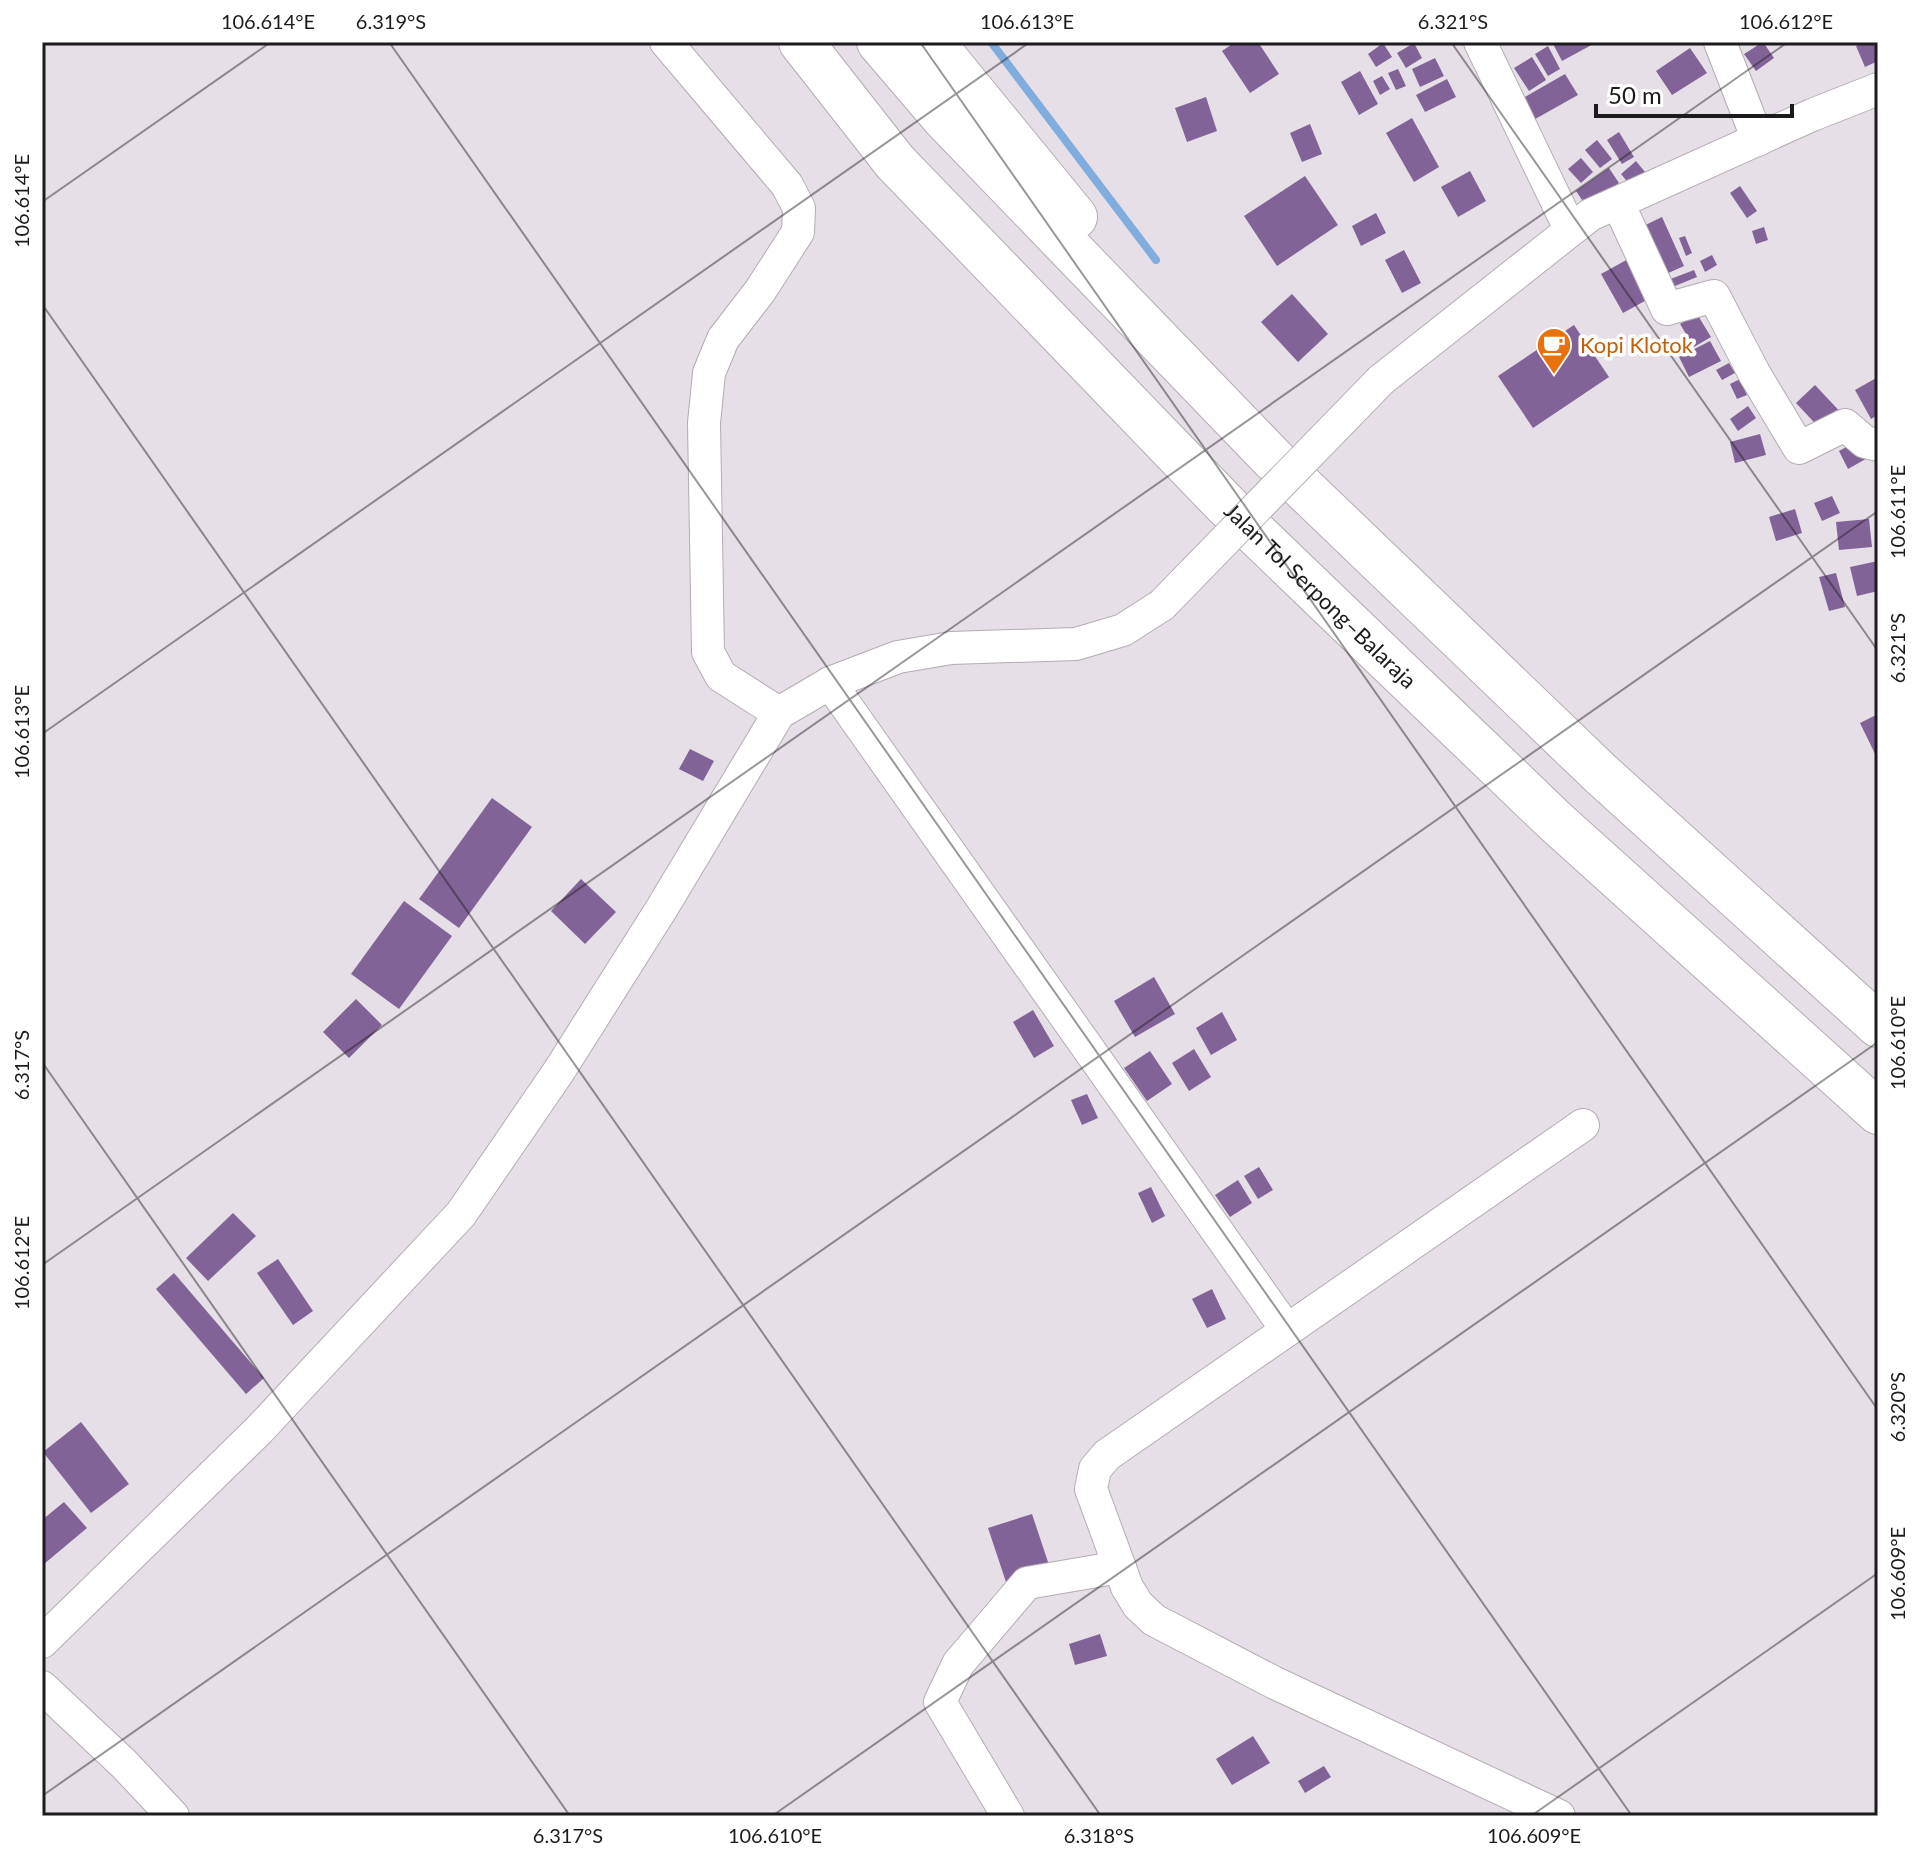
<svg xmlns="http://www.w3.org/2000/svg" width="1920" height="1858" viewBox="0 0 1920 1858" font-family="Lato,sans-serif">
<style>
.lines{fill:none;stroke-linecap:round;stroke-linejoin:round}
.stream{stroke:#81acde;stroke-width:8}
.building{fill:#816398}
.minor-casing{stroke:#b4acb3;stroke-width:34}
.motorway-casing{stroke:#b4acb3;stroke-width:46}
.minor{stroke:#fff;stroke-width:32}
.motorway{stroke:#fff;stroke-width:44}
.minor-bridge-casing{stroke:#b4acb3;stroke-width:34;stroke-linecap:butt}
.minor-bridge{stroke:#fff;stroke-width:32}
.ticks{fill:none;stroke:#1d1a1d;stroke-width:2;stroke-opacity:0.45}
.labels{text-anchor:middle;stroke-width:7;stroke-linejoin:round;paint-order:stroke}
.food-label{font-size:22px;fill:#c56008;stroke:#fff;text-anchor:start}
.street-label{font-size:22px;fill:#1d1a1d;stroke:#fff}
.neatline{fill:none;stroke:#1d1a1d;stroke-width:3}
.ticks-label{font-size:20px;text-anchor:middle;fill:#1d1a1d}
</style>
<rect width="100%" height="100%" fill="#e7dfe7"/>
<g class="lines">
<polyline class="stream" points="991,42 1156,260"/>
</g>
<g class="building">
<polygon points="1235,42 1258,42 1279,74 1250,93 1222,51"/>
<polygon points="1552,42 1597,42 1562,61"/>
<polygon points="1763,42 1774,58 1756,71 1744,54"/>
<polygon points="1865,42 1878,42 1878,61 1865,67 1856,46"/>
<polygon points="1383,43 1392,57 1376,67 1368,54"/>
<polygon points="1414,43 1422,58 1406,68 1397,53"/>
<polygon points="1548,46 1560,69 1548,76 1535,54"/>
<polygon points="1690,48 1707,73 1672,95 1656,71"/>
<polygon points="1532,57 1546,80 1529,91 1514,68"/>
<polygon points="1435,58 1444,76 1420,87 1412,69"/>
<polygon points="1398,69 1406,86 1396,90 1388,73"/>
<polygon points="1360,71 1378,104 1359,115 1341,82"/>
<polygon points="1565,74 1578,95 1528,123 1516,102"/>
<polygon points="1382,76 1390,89 1380,95 1373,81"/>
<polygon points="1447,79 1456,97 1425,112 1416,95"/>
<polygon points="1206,97 1217,131 1187,142 1175,108"/>
<polygon points="1412,118 1439,167 1414,182 1386,133"/>
<polygon points="1310,124 1322,154 1302,162 1290,133"/>
<polygon points="1619,132 1634,157 1622,164 1607,140"/>
<polygon points="1597,140 1612,159 1600,168 1585,150"/>
<polygon points="1581,158 1593,172 1581,183 1568,169"/>
<polygon points="1636,161 1645,172 1630,185 1621,174"/>
<polygon points="1609,168 1619,183 1586,206 1576,191"/>
<polygon points="1470,171 1486,201 1458,217 1441,187"/>
<polygon points="1305,176 1338,225 1277,266 1244,216"/>
<polygon points="1740,186 1757,211 1747,218 1730,193"/>
<polygon points="1376,213 1386,233 1361,246 1352,226"/>
<polygon points="1662,217 1684,266 1655,279 1633,231"/>
<polygon points="1764,227 1768,240 1756,244 1752,231"/>
<polygon points="1685,236 1692,253 1686,256 1679,238"/>
<polygon points="1404,250 1421,283 1402,293 1385,260"/>
<polygon points="1712,255 1717,265 1705,272 1700,261"/>
<polygon points="1630,258 1652,297 1623,313 1601,274"/>
<polygon points="1694,270 1697,277 1658,293 1655,285"/>
<polygon points="1292,294 1328,334 1298,362 1261,322"/>
<polygon points="1697,314 1711,337 1694,347 1680,324"/>
<polygon points="1574,325 1609,377 1533,428 1498,376"/>
<polygon points="1710,341 1721,361 1689,377 1679,357"/>
<polygon points="1729,363 1735,373 1722,380 1716,370"/>
<polygon points="1878,377 1878,415 1871,419 1855,390"/>
<polygon points="1740,379 1747,395 1737,399 1730,384"/>
<polygon points="1815,385 1846,418 1827,436 1796,403"/>
<polygon points="1748,406 1756,418 1738,431 1730,419"/>
<polygon points="1760,434 1766,455 1735,463 1730,442"/>
<polygon points="1868,435 1878,452 1848,469 1839,451"/>
<polygon points="1832,496 1840,513 1822,521 1814,503"/>
<polygon points="1795,509 1802,533 1776,541 1769,517"/>
<polygon points="1869,519 1872,547 1839,550 1836,522"/>
<polygon points="1878,561 1878,591 1857,596 1850,567"/>
<polygon points="1836,573 1845,607 1829,611 1819,577"/>
<polygon points="1878,714 1878,760 1860,723"/>
<polygon points="690,749 714,761 703,781 679,769"/>
<polygon points="492,798 532,827 459,928 419,899"/>
<polygon points="581,879 616,912 585,944 551,911"/>
<polygon points="404,901 452,936 399,1009 351,974"/>
<polygon points="1154,977 1175,1014 1135,1037 1114,1001"/>
<polygon points="356,999 382,1025 349,1058 323,1032"/>
<polygon points="1033,1010 1054,1046 1034,1058 1013,1022"/>
<polygon points="1222,1012 1237,1040 1211,1055 1196,1028"/>
<polygon points="1194,1049 1211,1077 1189,1091 1172,1063"/>
<polygon points="1150,1051 1172,1084 1147,1101 1124,1068"/>
<polygon points="1087,1094 1098,1118 1082,1125 1071,1100"/>
<polygon points="1259,1167 1273,1190 1258,1199 1244,1176"/>
<polygon points="1238,1180 1252,1203 1230,1217 1215,1195"/>
<polygon points="1151,1187 1165,1216 1152,1223 1138,1193"/>
<polygon points="233,1213 256,1236 208,1281 186,1258"/>
<polygon points="278,1259 313,1311 293,1325 257,1273"/>
<polygon points="174,1273 264,1378 246,1394 156,1289"/>
<polygon points="1212,1289 1226,1319 1207,1328 1192,1299"/>
<polygon points="81,1422 129,1484 91,1513 43,1452"/>
<polygon points="64,1502 87,1528 44,1564 42,1520"/>
<polygon points="1032,1514 1050,1568 1006,1582 988,1528"/>
<polygon points="1100,1634 1107,1656 1075,1665 1069,1644"/>
<polygon points="1253,1736 1270,1763 1232,1785 1216,1759"/>
<polygon points="1324,1766 1331,1777 1305,1793 1298,1781"/>
</g>
<g class="lines">
<defs>
<g id="minor">
<polyline points="666,42 787,185 799,208 798,232 760,291 723,339 709,373 704,423 708,652 721,676 779,713"/>
<polyline points="1480,42 1570,229"/>
<polyline points="1720,42 1758,140"/>
<polyline points="1618,203 1667,309 1714,296 1754,373 1799,448 1845,425 1865,442 1878,445"/>
<polyline points="1381,380 1590,215 1812,115 1878,89"/>
<polyline points="830,683 1287,1330"/>
<polyline points="42,1642 259,1430 461,1214 559,1071 662,908 779,713 830,683 898,657 951,648 1076,644 1123,630 1162,605"/>
<polyline points="42,1687 124,1764 173,1816"/>
<polyline points="1008,1816 940,1702 958,1664 1027,1583 1120,1567"/>
<polyline points="1559,1816 1275,1683 1154,1620 1138,1605 1127,1587 1091,1489 1095,1469 1107,1455 1583,1125"/>
</g>
<g id="motorway">
<path id="s1" d="M801,42l94,120 331,343 329,316 323,291"/>
<polyline points="879,42 944,118 1273,459 1601,774 1878,1025"/>
<polyline points="932,42 1075,217"/>
</g>
</defs>
<use href="#minor" class="minor-casing"/>
<use href="#motorway" class="motorway-casing"/>
<use href="#minor" class="minor"/>
<use href="#motorway" class="motorway"/>
<defs>
<polyline id="minor-bridge" points="1162,605 1381,380"/>
</defs>
<use href="#minor-bridge" class="minor-bridge-casing"/>
<use href="#minor-bridge" class="minor-bridge"/>
</g>
<path class="ticks" d="M389,42l1243,1774M920,42l958,1368M1451,42l427,609M42,202l229,-160M42,304l1059,1512M42,734l988,-692M42,1062l528,754M42,1265l1746,-1223M42,1796l1836,-1285M772,1816l1106,-774M1531,1816l347,-243"/>
<defs>
<symbol id="cafe-pin" viewBox="-11 -11 22 30"><path d="M0 17L-7.5 6A9.5 9.5 0 1 1 7.5 6Z" fill="#e8710a" stroke="#fff"/><path d="M-5.5-4.5H6V0H3Q3 3.5 0 3.5H-2.5Q-5.5 3.5-5.5 0ZM3-3.2v2h1.7v-2ZM-6 4.5H4V6H-6Z" fill="#fff"/></symbol>
</defs>
<g fill-rule="evenodd">
<use href="#cafe-pin" x="1534" y="325" width="40" height="54"/>
</g>
<g class="labels">
<g class="food-label">
<text x="1580" y="353">Kopi Klotok</text>
</g>
<g class="street-label">
<text dy="8" stroke="none"><textPath href="#s1" startOffset="760">Jalan Tol Serpong–Balaraja</textPath></text>
</g>
</g>
<rect width="1920" height="1858" fill="none" stroke="#ffffff" stroke-width="88"/>
<path d="M1596 104v12h196v-12" fill="none" stroke="#1d1a1d" stroke-width="4"/>
<text x="1608" y="104" font-size="24" fill="#1d1a1d" stroke="#ffffff" stroke-width="6" paint-order="stroke">50 m</text>
<rect x="44" y="44" width="1832" height="1770" class="neatline"/>
<g class="ticks-label">
<text x="268" y="29">106.614°E</text>
<text x="391" y="29">6.319°S</text>
<text x="1027" y="29">106.613°E</text>
<text x="1453" y="29">6.321°S</text>
<text x="1786" y="29">106.612°E</text>
<text transform="translate(22 201) rotate(-90)" y="7">106.614°E</text>
<text transform="translate(1898 512) rotate(-90)" y="7">106.611°E</text>
<text transform="translate(1898 648) rotate(-90)" y="7">6.321°S</text>
<text transform="translate(22 732) rotate(-90)" y="7">106.613°E</text>
<text transform="translate(1898 1043) rotate(-90)" y="7">106.610°E</text>
<text transform="translate(22 1065) rotate(-90)" y="7">6.317°S</text>
<text transform="translate(22 1263) rotate(-90)" y="7">106.612°E</text>
<text transform="translate(1898 1407) rotate(-90)" y="7">6.320°S</text>
<text transform="translate(1898 1574) rotate(-90)" y="7">106.609°E</text>
<text x="568" y="1843">6.317°S</text>
<text x="775" y="1843">106.610°E</text>
<text x="1099" y="1843">6.318°S</text>
<text x="1534" y="1843">106.609°E</text>
</g>
</svg>
